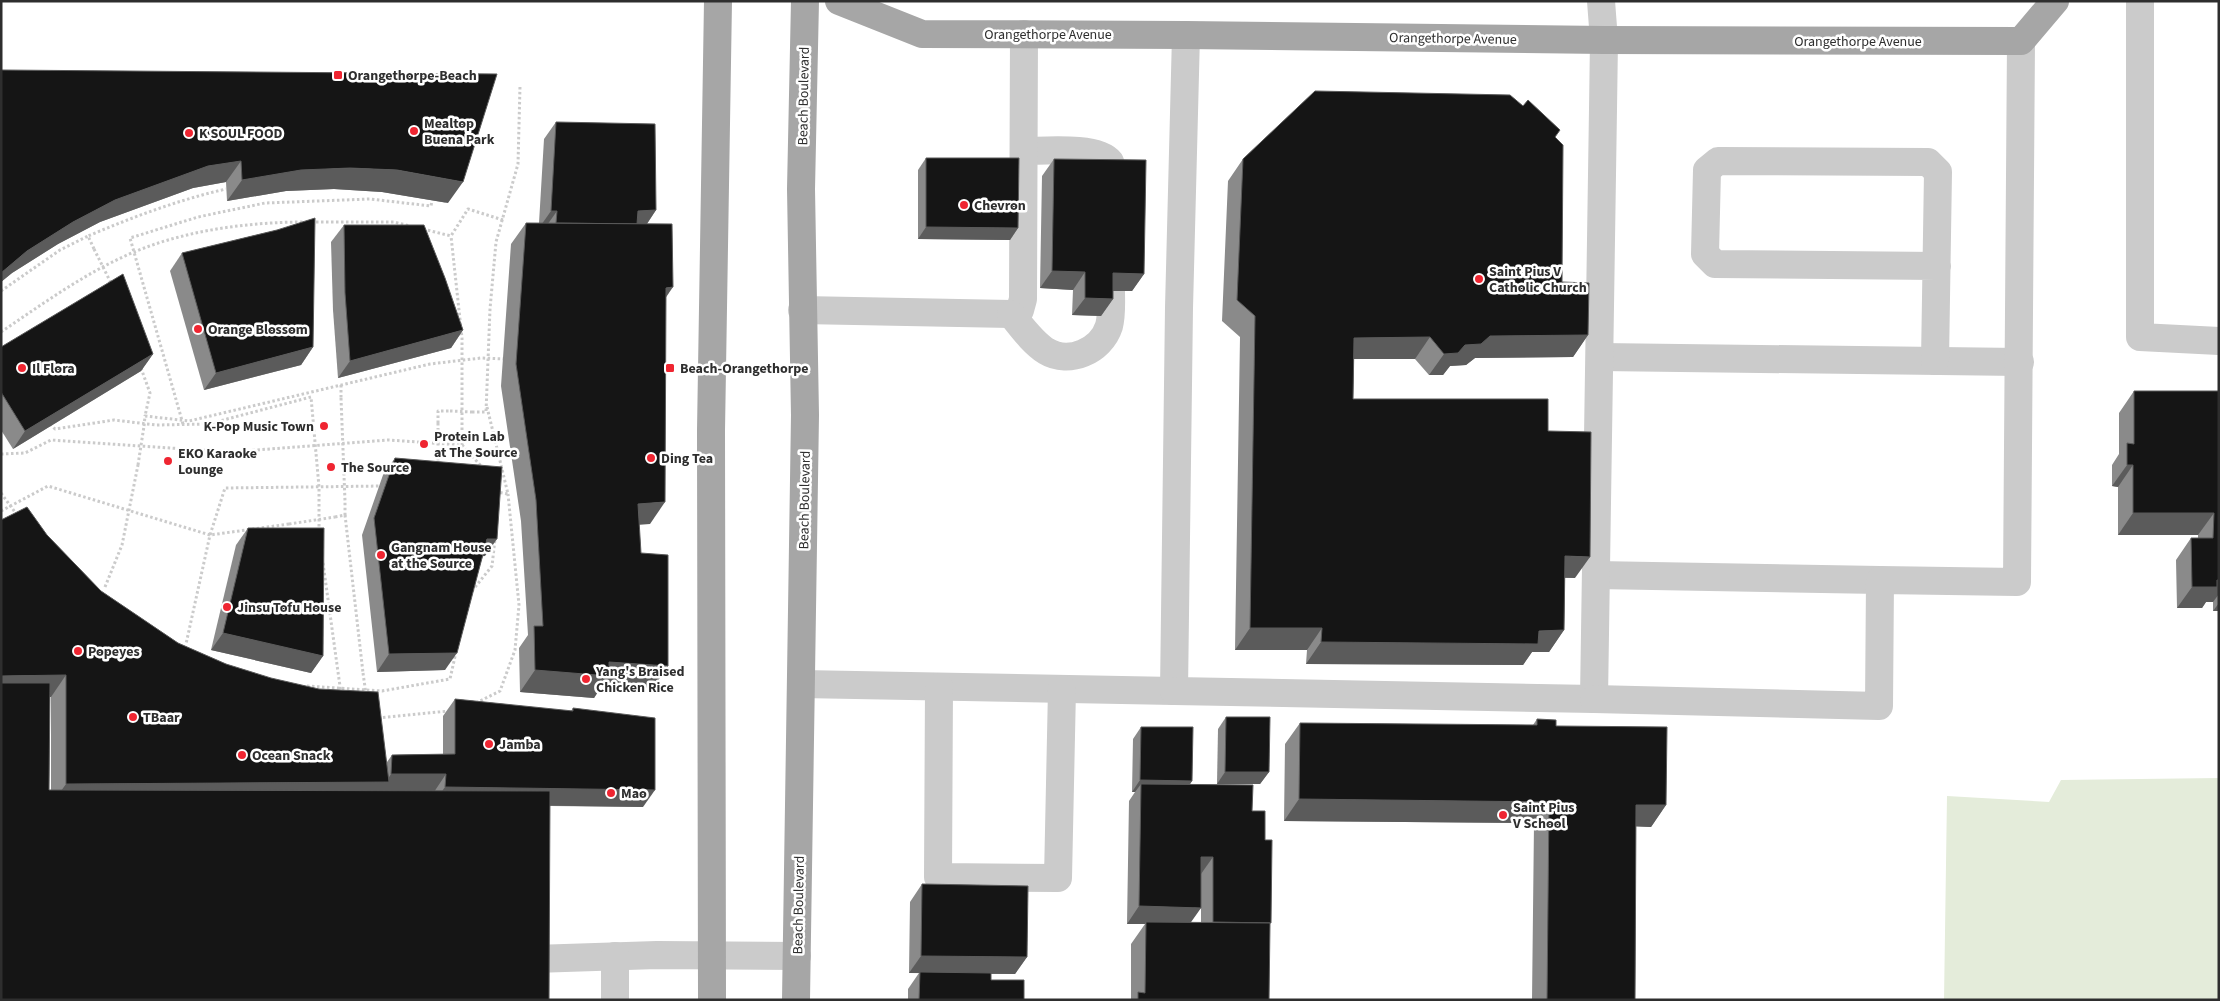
<svg xmlns="http://www.w3.org/2000/svg" width="2220" height="1001" viewBox="0 0 2220 1001" font-family="'Source Sans 3',sans-serif">
<style>
.green{fill:#e4ecda}
.lines{fill:none;stroke-linecap:round;stroke-linejoin:round}
.path{stroke:#cbcbcb;stroke-width:3;stroke-dasharray:2.5 2.5;stroke-linecap:butt}
.minor{stroke:#cbcbcb;stroke-width:28}
.major{stroke:#a6a6a6;stroke-width:28}
.path-bridge{stroke:#cbcbcb;stroke-width:3;stroke-dasharray:2.5 2.5;stroke-linecap:butt}
.wall{fill:#8a8a8a;fill-rule:evenodd}
.shaded-wall{fill:#5b5b5b}
.building{fill:#151515;stroke:#5b5b5b}
.poi-dot{fill:#ef2531;stroke:#fff;stroke-width:2}
.labels{text-anchor:middle;stroke-width:5;stroke-linejoin:round;paint-order:stroke}
.street-label{font-size:14px;fill:#2e2e2e;stroke:#fff}
.poi-label{font-size:14px;font-weight:bold;fill:#2e2e2e;stroke:#fff;text-anchor:start}
</style>
<rect width="100%" height="100%" fill="#fff"/>
<polygon class="green" points="2219,778 2219,1000 1944,1000 1947,796 2049,802 2061,780"/>
<g class="lines">
<g class="path">
<polyline points="311,222 394,222 410,226"/>
<polyline points="423,229 451,236 468,209 503,220"/>
<path d="M94,249l-6,-13c45,-19 90,-36 138,-47"/>
<polyline points="1,291 60,250 88,236"/>
<path d="M1,332c40,-27 80,-56 124,-76 54,-25 121,-34 180,-34"/>
<polyline points="141,368 150,393 145,416"/>
<polyline points="341,385 341,398"/>
<polyline points="487,407 508,494 497,492"/>
<polyline points="472,412 486,412 490,309 496,242 518,164 520,86"/>
<polyline points="438,423 438,411 450,411"/>
<polyline points="50,424 55,429 114,420 156,425 208,424 311,397 319,487 319,532"/>
<polyline points="183,424 130,238 198,217 265,203 370,199 431,206 432,201"/>
<polyline points="144,426 145,416 189,421 430,364 481,358 506,359"/>
<polyline points="462,445 482,467"/>
<polyline points="1,454 25,453 51,440 230,452 388,440 462,445 462,338 451,236"/>
<polyline points="1,493 17,515"/>
<polyline points="1,511 48,486 210,535 186,644"/>
<polyline points="345,515 363,673"/>
<polyline points="335,517 345,515 345,501"/>
<polyline points="289,524 210,535 225,488 383,486"/>
<polyline points="323,563 338,672"/>
<polyline points="105,587 122,545 138,465"/>
<polyline points="472,591 492,566 495,539"/>
<polyline points="307,686 382,691 450,679 456,652"/>
<polyline points="476,703 500,691 515,650 519,605 508,494"/>
<polyline points="378,718 449,711"/>
</g>
<g class="minor">
<polyline points="2140,1 2140,337 2219,341"/>
<path d="M1025,151c19,0 73,-5 85,11 2,4 3,11 4,15"/>
<polyline points="802,310 1011,314 1020,310 1023,299 1024,34"/>
<path d="M1011,314c10,12 21,28 35,37 23,14 55,0 63,-25 3,-11 2,-24 2,-35"/>
<polyline points="1600,357 2020,362"/>
<polyline points="1935,361 1938,172 1928,162 1718,161 1707,170 1705,254 1715,264 1937,266"/>
<polyline points="1596,575 1880,580"/>
<polyline points="801,684 1174,691 1179,308 1186,35"/>
<polyline points="939,687 938,877 1058,878 1062,689"/>
<polyline points="1174,691 1594,699 1603,109 1604,40 1601,1"/>
<polyline points="1594,699 1879,706 1880,580 2017,582 2021,41"/>
<polyline points="534,959 657,955 797,956"/>
<polyline points="615,1000 615,956"/>
</g>
<g class="major">
<polyline points="839,1 922,34 1186,35 1604,40 2021,41 2055,1"/>
<polyline points="712,1000 711,431 718,1"/>
<polyline points="796,1000 805,415 801,189 805,1"/>
</g>
<g class="path-bridge">
<polyline points="94,249 112,285"/>
<polyline points="341,398 345,501"/>
<polyline points="450,411 472,412"/>
<polyline points="438,423 438,463"/>
<polyline points="138,465 144,426"/>
<polyline points="289,524 335,517"/>
<polyline points="338,672 341,693"/>
<polyline points="363,673 366,694"/>
</g>
</g>
<g class="wall">
<polygon points="1,70 448,203 382,192 334,189 286,191 227,201 226,182 193,188 100,222 58,244 12,273 1,282"/>
<polygon points="556,122 656,210 647,224 666,297 650,524 639,524 641,553 668,666 653,688 603,684 594,698 520,692 519,648 528,635 521,521 501,386 511,244 526,223 539,223 544,139"/>
<polygon points="1555,137 1562,282 1588,335 1573,357 1475,358 1466,365 1450,366 1443,375 1429,375 1415,359 1354,359 1353,399 1548,431 1575,578 1565,578 1564,630 1549,652 1532,652 1523,665 1306,664 1307,650 1235,650 1240,337 1222,321 1228,181 1243,159"/>
<polygon points="926,158 1018,228 1010,240 918,239 918,170"/>
<polygon points="1054,159 1144,274 1132,291 1113,291 1113,299 1101,316 1072,315 1073,290 1040,288 1042,176"/>
<polygon points="344,225 463,330 451,348 338,378 333,310 331,242"/>
<polygon points="277,230 313,347 301,365 204,390 170,271 182,253"/>
<polygon points="1,347 153,354 141,371 13,449 1,430"/>
<polygon points="2134,391 2219,391 2219,611 2213,611 2213,602 2206,602 2202,608 2177,608 2176,560 2191,538 2198,538 2198,535 2118,535 2118,487 2112,486 2112,465 2119,454 2119,413"/>
<polygon points="395,458 485,556 483,556 445,670 377,672 362,535 383,475"/>
<polygon points="248,528 323,656 311,673 211,650 236,545"/>
<path d="M47,535l54,56 77,52 48,21 161,98 5,-7 51,-1v-38l12,-17 116,12 2,-3 70,99 -93,-1 -549,194zM50,697h1v93h-2z"/>
<polygon points="1226,717 1269,772 1260,784 1217,784 1218,729"/>
<polygon points="1537,719 1556,726 1666,805 1651,827 1636,826 1635,1000 1532,1000 1534,823 1284,821 1285,744 1300,723 1533,725"/>
<path d="M1141,727l51,54 -2,3 62,27 13,29 4,85v75h-138v-56l14,-20h-18l2,-123 6,-9h-3l1,-53zM1201,874v49h-11z"/>
<polygon points="922,884 1027,957 1015,974 991,974 991,980 1024,1000 908,1000 908,989 919,973 909,973 910,902"/>
</g>
<g class="shaded-wall">
<polygon points="241,161 226,182 193,188 100,222 58,244 12,273 1,282 1,273 27,251 73,222 115,200 208,166"/>
<polygon points="350,168 397,170 463,182 448,203 382,192 334,189 286,191 227,201 242,180 301,170"/>
<polygon points="656,210 644,228 627,227 638,211"/>
<polygon points="551,211 557,211 545,228 539,228"/>
<polygon points="926,227 1018,228 1010,240 918,239"/>
<polygon points="1052,271 1085,272 1073,290 1040,288"/>
<polygon points="1113,273 1144,274 1132,291 1101,291"/>
<polygon points="673,287 658,309 666,288"/>
<polygon points="1085,298 1113,299 1101,316 1072,315"/>
<polygon points="463,330 451,348 338,378 350,361"/>
<polygon points="1588,335 1573,357 1475,358 1466,365 1450,366 1443,375 1429,375 1444,354 1465,345 1490,336"/>
<polygon points="1430,337 1415,359 1339,359 1354,338"/>
<polygon points="313,347 301,365 204,390 216,373"/>
<polygon points="153,354 141,371 13,449 25,431"/>
<polygon points="2127,465 2133,465 2118,487 2112,486"/>
<polygon points="665,502 650,524 623,526 638,504"/>
<polygon points="2133,513 2214,513 2198,535 2118,535"/>
<polygon points="487,539 497,539 485,556 475,557"/>
<polygon points="1565,556 1590,557 1575,578 1550,577"/>
<polygon points="2217,580 2219,580 2219,594 2213,602 2206,602 2202,608 2177,608 2192,587"/>
<polygon points="2219,603 2219,611 2213,611"/>
<polygon points="1250,628 1322,628 1307,650 1235,650"/>
<polygon points="1564,630 1549,652 1532,652 1523,665 1306,664 1321,642"/>
<polygon points="223,633 323,656 311,673 211,650"/>
<polygon points="457,653 445,670 377,672 389,654"/>
<polygon points="609,662 668,666 653,688 603,684 594,698 520,692 535,670"/>
<polygon points="66,675 51,697 1,697 1,676"/>
<polygon points="1225,772 1269,772 1260,784 1217,784"/>
<polygon points="391,774 446,774 434,792 51,805 66,784 386,782"/>
<polygon points="1140,780 1192,781 1184,793 1141,784 1135,792 1132,792"/>
<polygon points="445,787 655,790 643,807 433,804"/>
<polygon points="1299,799 1549,802 1534,823 1284,821"/>
<polygon points="1636,805 1666,805 1651,827 1621,826"/>
<polygon points="1201,857 1213,857 1201,874"/>
<polygon points="1139,906 1201,908 1189,925 1146,922 1145,924 1127,924"/>
<polygon points="921,956 1027,957 1015,974 909,973"/>
</g>
<g class="building">
<polygon points="1,70 497,74 463,182 397,170 350,168 301,170 242,180 241,161 208,166 115,200 73,222 27,251 1,273"/>
<polygon points="1315,91 1510,95 1523,106 1528,100 1560,130 1555,137 1563,145 1562,282 1589,283 1588,335 1490,336 1481,344 1465,345 1458,353 1444,354 1430,337 1354,338 1353,399 1548,399 1548,431 1591,432 1590,557 1565,556 1564,630 1539,631 1538,644 1321,642 1322,628 1250,628 1255,316 1237,300 1243,159"/>
<polygon points="556,122 655,124 656,210 638,211 637,224 556,223 557,211 551,211"/>
<polygon points="926,158 1019,158 1018,228 926,227"/>
<polygon points="1054,159 1146,160 1144,274 1113,273 1113,299 1085,298 1085,272 1052,271"/>
<polygon points="315,218 313,347 216,373 182,253 277,230"/>
<polygon points="526,223 672,224 673,287 666,288 665,502 638,504 641,553 668,555 668,666 609,662 609,676 535,670 534,626 543,626 536,500 516,364"/>
<polygon points="344,225 424,225 445,278 463,330 350,361 345,293"/>
<polygon points="123,274 153,354 25,431 1,392 1,347"/>
<polygon points="2134,391 2219,391 2219,580 2217,580 2217,587 2192,587 2191,538 2213,538 2214,513 2133,513 2133,465 2127,465 2127,443 2134,444"/>
<polygon points="395,458 502,467 497,539 487,539 457,653 389,654 374,518"/>
<polygon points="27,507 47,535 101,591 178,643 226,664 271,678 319,689 378,692 389,782 66,784 66,675 1,676 1,520"/>
<polygon points="248,528 324,528 323,656 223,633"/>
<polygon points="1,683 50,683 49,790 550,791 549,1000 1,1000"/>
<polygon points="455,699 573,711 573,708 655,718 655,790 445,787 446,774 391,774 392,755 455,754"/>
<polygon points="1226,717 1270,717 1269,772 1225,772"/>
<polygon points="1537,719 1556,720 1556,726 1667,727 1666,805 1636,805 1635,1000 1547,1000 1549,802 1299,799 1300,723 1537,725"/>
<polygon points="1141,727 1193,727 1192,781 1140,780"/>
<polygon points="1141,784 1253,785 1252,811 1265,811 1265,840 1272,840 1271,923 1213,922 1213,857 1201,857 1201,908 1139,906"/>
<polygon points="922,884 1028,886 1027,957 921,956"/>
<polygon points="1146,922 1270,923 1269,1000 1138,1000 1138,992 1145,993"/>
<polygon points="920,972 991,973 991,980 1024,980 1024,1000 919,1000"/>
</g>
<g class="poi-dot">
<rect x="333" y="70" width="10" height="10" rx="2.5"/>
<circle cx="414" cy="131" r="5"/>
<circle cx="189" cy="133" r="5"/>
<circle cx="964" cy="205" r="5"/>
<circle cx="1479" cy="279" r="5"/>
<circle cx="198" cy="329" r="5"/>
<circle cx="22" cy="368" r="5"/>
<rect x="665" y="363" width="10" height="10" rx="2.5"/>
<circle cx="324" cy="426" r="5"/>
<circle cx="424" cy="444" r="5"/>
<circle cx="651" cy="458" r="5"/>
<circle cx="168" cy="461" r="5"/>
<circle cx="331" cy="467" r="5"/>
<circle cx="381" cy="555" r="5"/>
<circle cx="227" cy="607" r="5"/>
<circle cx="78" cy="651" r="5"/>
<circle cx="586" cy="679" r="5"/>
<circle cx="133" cy="717" r="5"/>
<circle cx="489" cy="744" r="5"/>
<circle cx="242" cy="755" r="5"/>
<circle cx="611" cy="793" r="5"/>
<circle cx="1503" cy="815" r="5"/>
</g>
<g class="labels">
<g class="street-label">
<text x="1048" y="39">Orangethorpe Avenue</text>
<text transform="translate(1453 38) rotate(1)" y="5">Orangethorpe Avenue</text>
<text x="1858" y="46">Orangethorpe Avenue</text>
<text transform="translate(803 96) rotate(-89)" y="5">Beach Boulevard</text>
<text transform="translate(804 500) rotate(-89)" y="5">Beach Boulevard</text>
<text transform="translate(798 905) rotate(-89)" y="5">Beach Boulevard</text>
</g>
<g class="poi-label">
<text x="348" y="80">Orangethorpe-Beach</text>
<text x="424" y="128">Mealtop<tspan x="424" dy="16">Buena Park</tspan></text>
<text x="199" y="138">K SOUL FOOD</text>
<text x="974" y="210">Chevron</text>
<text x="1489" y="276">Saint Pius V<tspan x="1489" dy="16">Catholic Church</tspan></text>
<text x="208" y="334">Orange Blossom</text>
<text x="32" y="373">Il Flora</text>
<text x="680" y="373">Beach-Orangethorpe</text>
<text x="314" y="431" text-anchor="end">K-Pop Music Town</text>
<text x="434" y="441">Protein Lab<tspan x="434" dy="16">at The Source</tspan></text>
<text x="178" y="458">EKO Karaoke<tspan x="178" dy="16">Lounge</tspan></text>
<text x="661" y="463">Ding Tea</text>
<text x="341" y="472">The Source</text>
<text x="391" y="552">Gangnam House<tspan x="391" dy="16">at the Source</tspan></text>
<text x="237" y="612">Jinsu Tofu House</text>
<text x="88" y="656">Popeyes</text>
<text x="596" y="676">Yang's Braised<tspan x="596" dy="16">Chicken Rice</tspan></text>
<text x="143" y="722">TBaar</text>
<text x="499" y="749">Jamba</text>
<text x="252" y="760">Ocean Snack</text>
<text x="621" y="798">Mao</text>
<text x="1513" y="812">Saint Pius<tspan x="1513" dy="16">V School</tspan></text>
</g>
</g>
<rect width="2220" height="1001" fill="none" stroke="#2e2e2e" stroke-width="5"/>
</svg>
